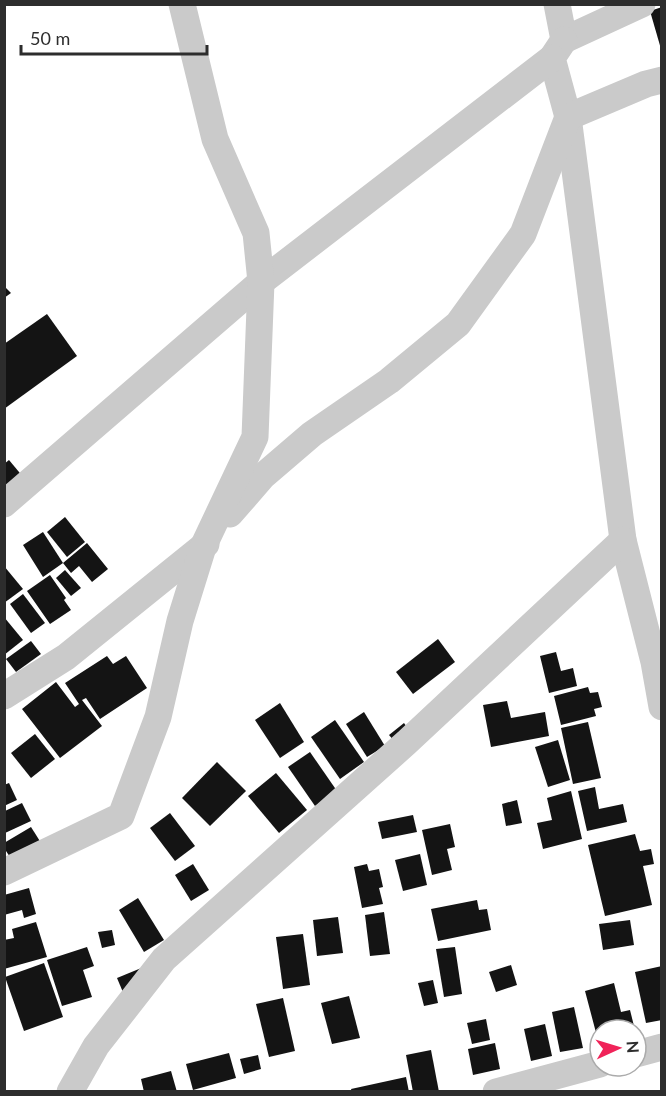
<svg xmlns="http://www.w3.org/2000/svg" width="666" height="1096" viewBox="0 0 666 1096" font-family="Lato,sans-serif">
<style>
.building{fill:#141414}
.lines{fill:none;stroke-linecap:round;stroke-linejoin:round}
.street{stroke:#cacaca;stroke-width:27}
</style>
<rect width="100%" height="100%" fill="#fff"/>
<g class="building">
<polygon points="662,7 662,49 661,49 650,11"/>
<polygon points="4,286 11,293 4,298"/>
<polygon points="47,314 77,356 4,409 4,344"/>
<polygon points="9,460 24,478 4,494 4,464"/>
<polygon points="65,517 85,542 67,557 47,532"/>
<polygon points="43,532 63,563 43,577 23,545"/>
<polygon points="87,543 108,569 92,582 79,566 71,573 63,563"/>
<polygon points="4,566 23,589 4,603"/>
<polygon points="65,570 81,588 71,596 56,578"/>
<polygon points="50,575 66,598 64,600 71,610 50,624 27,591"/>
<polygon points="23,594 45,623 31,633 10,604"/>
<polygon points="4,617 23,640 4,655"/>
<polygon points="438,639 455,662 413,694 396,672"/>
<polygon points="31,641 41,654 16,672 6,659"/>
<polygon points="556,652 561,671 573,668 577,686 549,693 540,656"/>
<polygon points="107,656 113,664 126,656 147,688 100,719 86,698 82,700 102,726 60,758 22,709 56,682 75,707 79,704 65,683"/>
<polygon points="588,687 590,693 598,692 602,707 594,709 596,716 561,725 554,696"/>
<polygon points="507,701 511,718 545,712 549,736 491,747 483,705"/>
<polygon points="280,703 304,742 280,758 255,720"/>
<polygon points="364,712 385,746 367,757 346,724"/>
<polygon points="335,720 364,762 340,779 311,737"/>
<polygon points="588,722 601,778 573,784 561,728"/>
<polygon points="404,723 409,730 394,741 389,735"/>
<polygon points="35,734 55,759 31,778 11,753"/>
<polygon points="558,740 570,780 548,787 535,747"/>
<polygon points="310,752 337,791 315,806 288,767"/>
<polygon points="217,762 246,791 210,826 182,798"/>
<polygon points="276,773 307,810 279,833 248,796"/>
<polygon points="9,783 17,800 4,806 4,785"/>
<polygon points="595,787 599,809 623,804 627,822 587,831 578,791"/>
<polygon points="571,791 582,839 543,849 537,823 552,820 547,798"/>
<polygon points="517,800 522,823 506,826 502,804"/>
<polygon points="22,803 31,821 5,833 5,811"/>
<polygon points="170,813 195,846 175,861 150,828"/>
<polygon points="413,815 417,832 382,839 378,822"/>
<polygon points="450,824 455,847 447,849 452,870 432,875 422,830"/>
<polygon points="31,827 43,846 14,863 4,848 4,843"/>
<polygon points="635,834 640,851 651,849 654,864 643,866 652,905 605,916 588,845"/>
<polygon points="420,854 427,885 403,891 395,860"/>
<polygon points="193,864 209,890 191,901 175,875"/>
<polygon points="367,864 369,871 379,869 383,887 379,888 383,904 362,908 354,867"/>
<polygon points="29,888 36,914 24,918 22,910 4,915 4,895"/>
<polygon points="138,898 164,940 144,952 119,910"/>
<polygon points="477,900 479,910 487,909 491,930 438,941 431,909"/>
<polygon points="384,912 390,954 370,956 365,915"/>
<polygon points="338,917 343,953 317,956 313,920"/>
<polygon points="630,920 634,945 603,950 599,924"/>
<polygon points="36,922 47,957 4,969 4,940 14,938 12,929"/>
<polygon points="112,930 115,945 102,948 98,932"/>
<polygon points="303,934 310,985 283,989 276,937"/>
<polygon points="87,947 94,966 83,970 92,997 62,1006 47,960"/>
<polygon points="455,947 462,994 444,997 436,949"/>
<polygon points="44,963 63,1017 24,1031 5,977"/>
<polygon points="151,964 125,997 117,978"/>
<polygon points="511,965 517,985 496,992 489,972"/>
<polygon points="662,966 662,1020 646,1023 635,972"/>
<polygon points="433,980 438,1003 424,1006 418,983"/>
<polygon points="614,983 621,1012 630,1010 635,1030 600,1030 599,1044 585,991"/>
<polygon points="349,996 360,1038 332,1044 321,1003"/>
<polygon points="283,998 295,1051 269,1057 256,1004"/>
<polygon points="574,1007 583,1048 560,1052 552,1012"/>
<polygon points="486,1019 490,1040 472,1044 467,1023"/>
<polygon points="545,1024 552,1056 531,1061 524,1029"/>
<polygon points="495,1043 500,1069 473,1075 468,1049"/>
<polygon points="431,1050 439,1092 413,1092 406,1055"/>
<polygon points="229,1053 236,1078 193,1090 186,1064"/>
<polygon points="258,1055 261,1069 244,1074 240,1059"/>
<polygon points="171,1071 177,1092 144,1092 141,1079"/>
<polygon points="406,1077 409,1092 352,1092 351,1089"/>
</g>
<g class="lines">
<g class="street">
<polyline points="557,4 564,40 642,4"/>
<polyline points="564,40 552,58 568,117 623,540 654,662 662,707"/>
<polyline points="4,504 261,282 552,58"/>
<polyline points="230,514 263,476 312,434 389,381 458,324 523,234 568,117 646,84 662,80"/>
<polyline points="4,696 66,657 206,544"/>
<polyline points="4,872 121,816 158,717 180,621 203,547 255,437 261,282 256,233 215,139 182,4"/>
<polyline points="636,1054 662,1047"/>
<polyline points="70,1092 96,1046 164,959 407,742 623,540"/>
<polyline points="496,1092 600,1064"/>
</g>
</g>
<rect width="666" height="1096" fill="none" stroke="#2d2d2d" stroke-width="12"/>
<g transform="translate(618 1048) rotate(86)"><circle r="28" fill="#ffffff" stroke="#ababab" stroke-width="1.5"/>
<path d="M0-4.5L10 22L0 15L-10 22Z" fill="#f02359"/>
<text y="-9" font-size="16" font-weight="bold" text-anchor="middle" fill="#2d2d2d">N</text>
</g>
<path d="M21 45v9h186v-9" fill="none" stroke="#2d2d2d" stroke-width="3"/>
<text x="30" y="45" font-size="18" fill="#2d2d2d" stroke="#ffffff" stroke-width="4.5" paint-order="stroke">50 m</text>
</svg>
